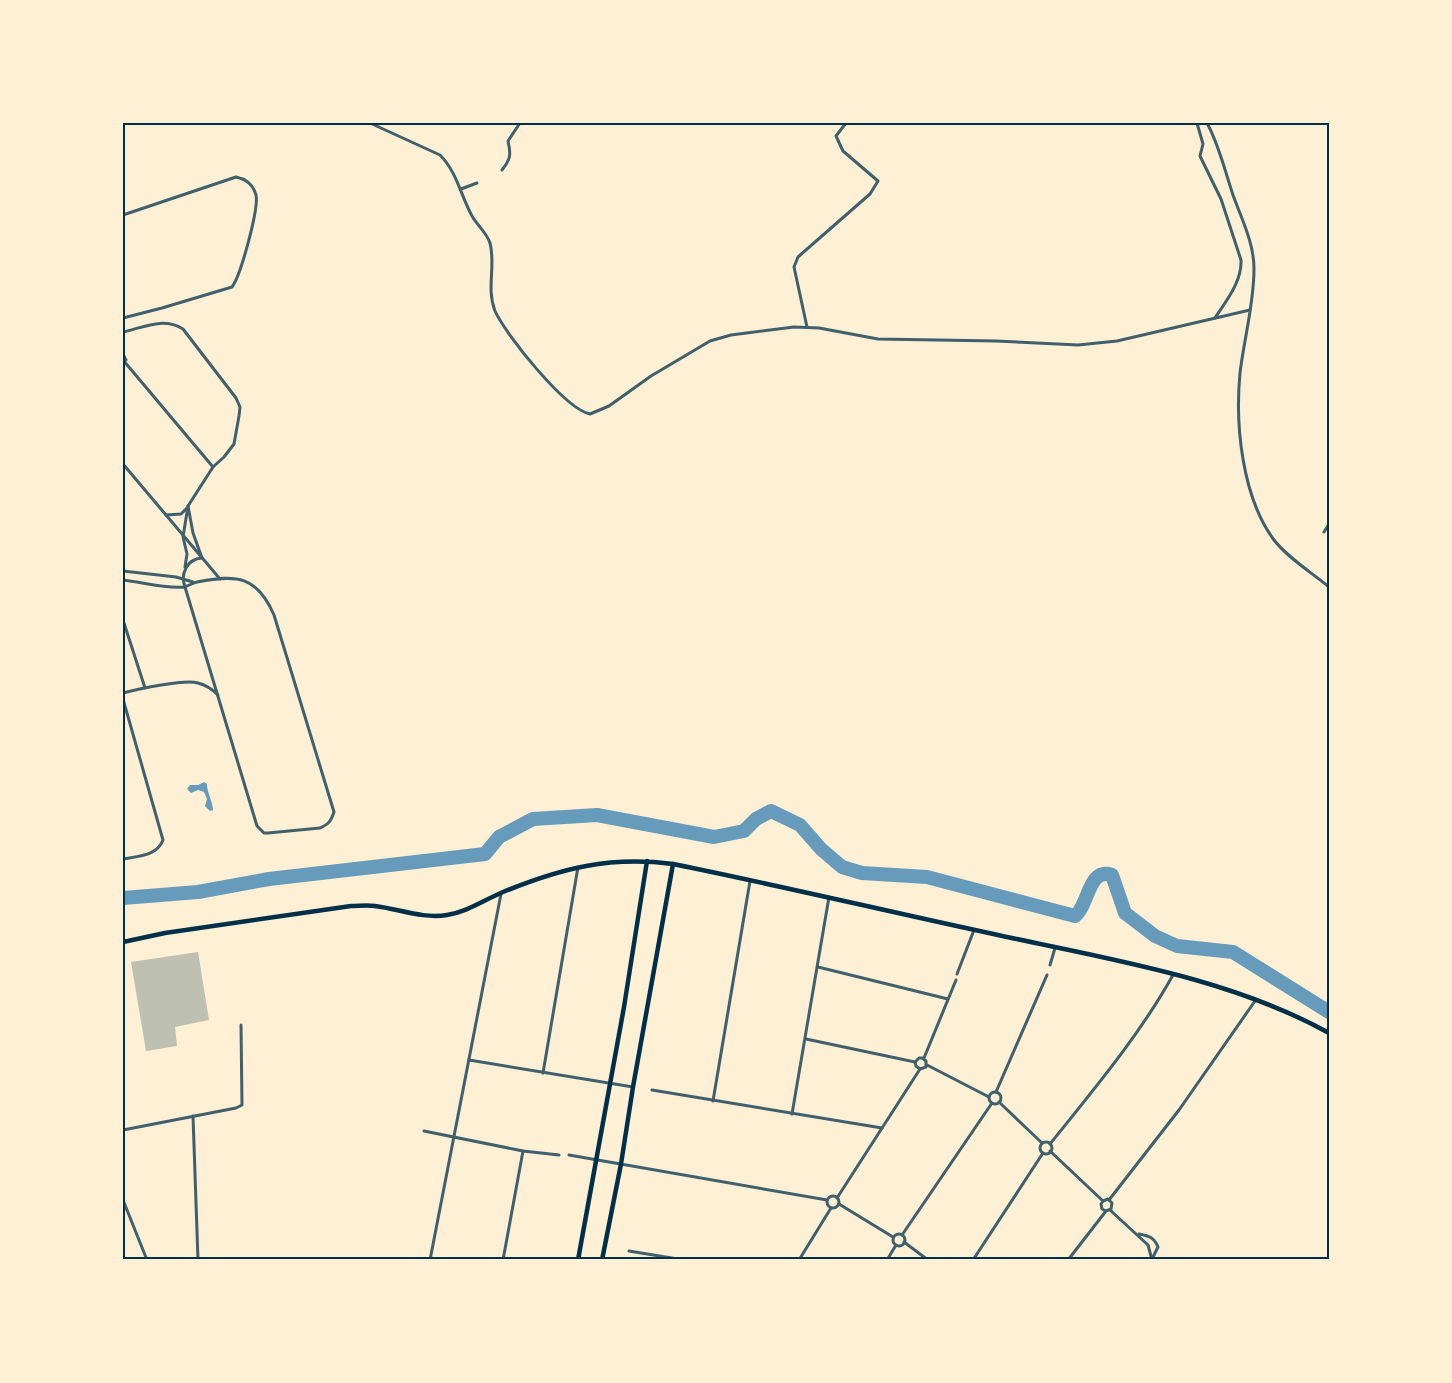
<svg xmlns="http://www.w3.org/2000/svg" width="1452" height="1383" viewBox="0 0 1452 1383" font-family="'Public Sans',sans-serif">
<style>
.water{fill:#669bbc}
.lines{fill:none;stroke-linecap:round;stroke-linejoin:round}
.river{stroke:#669bbc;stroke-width:14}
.building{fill:#bec0b2}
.minor{stroke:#3f606c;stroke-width:3}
.secondary{stroke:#003049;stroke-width:4.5}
.neatline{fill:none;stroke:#003049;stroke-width:2}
</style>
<rect width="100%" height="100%" fill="#fdf0d5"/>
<path class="water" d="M204,782l3,2c0,9 6,18 6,26l-3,1 -5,-5 2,-7 -3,-7 -6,-2 -7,3 -4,-4 3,-4h8z"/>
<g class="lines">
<path class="river" d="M123,898l75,-6 71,-13 216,-25 14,-17 34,-18 64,-4 117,22 30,-6 12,-12 15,-8 29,14 21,24 21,18 20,6 65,4 148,39c14,-11 13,-49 37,-41l13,38 30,23 22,10 56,6 96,60"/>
</g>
<polygon class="building" points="198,952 209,1020 175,1027 177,1046 146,1051 131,962"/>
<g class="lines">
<g class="minor">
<path d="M370,123l70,32c17,17 21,41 32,61 5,9 15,17 18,27 6,22 -4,45 5,68 11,24 70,98 95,103l19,-8 42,-30 59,-35 21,-6 63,-8 25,1 59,11 118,2 82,4 39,-4 133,-31"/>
<path d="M1197,123l6,21 -3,12 21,43 20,61c1,22 -15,41 -26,58"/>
<path d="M1207,123c12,22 18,48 26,72 9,25 21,48 21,74 0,35 -10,70 -14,104 -5,52 2,124 34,167 14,18 37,32 55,47"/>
<path d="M502,170c9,-11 9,-16 6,-29l12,-18"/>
<polyline points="461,189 477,183"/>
<path d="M123,215l113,-38c10,2 17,7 20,18 3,13 -15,80 -24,92l-70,21 -39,10"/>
<polyline points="807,327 794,267 798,257 870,194 878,181 843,151 836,136 846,123"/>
<path d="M123,332c22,-5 40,-15 60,-3l53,69 4,9 -1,9 -5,28 -10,13 -11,10 -25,39 -5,31 4,17 -2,13"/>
<polyline points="123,354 126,360"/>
<polyline points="123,360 213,467"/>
<polyline points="123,464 220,579"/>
<polyline points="166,515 181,514 187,508"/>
<polyline points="1324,532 1329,524"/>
<polyline points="123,571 176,577 193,582"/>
<path d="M123,580c19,2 42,9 61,7 4,-1 9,-4 13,-5 40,-8 60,-6 77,33l60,197c-3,9 -5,12 -14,16l-52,5h-4l-7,-7 -72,-239c-5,-13 2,-28 17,-29l-9,-25 -5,-27"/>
<polyline points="123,620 145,688"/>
<path d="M123,693c15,-4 62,-14 75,-10 8,2 14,6 20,12"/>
<path d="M123,699l40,141c-6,16 -25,16 -40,19"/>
<polyline points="1050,965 1055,948"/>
<polyline points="818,967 948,999"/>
<polyline points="957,974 974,930"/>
<polyline points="806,1039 915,1062"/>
<polyline points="924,1058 956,980"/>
<polyline points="469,1060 633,1087"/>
<polyline points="927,1065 989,1097"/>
<polyline points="543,1073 578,867"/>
<polyline points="652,1090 882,1128"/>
<polyline points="996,1092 1047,975"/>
<circle cx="995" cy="1098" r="6"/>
<polyline points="713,1101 750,881"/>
<polyline points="999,1102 1042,1143"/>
<polyline points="792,1114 829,897"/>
<polyline points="193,1116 198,1260"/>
<polyline points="123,1130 236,1108 242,1105 241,1025"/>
<polyline points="424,1131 523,1151 559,1155"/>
<circle cx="1046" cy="1148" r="6"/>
<path d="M1050,1144c44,-55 89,-108 123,-169"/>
<polyline points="1050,1151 1103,1201"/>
<polyline points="569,1155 827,1200"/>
<circle cx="833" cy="1202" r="6"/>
<polyline points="837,1198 920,1069 926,1067 926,1061 922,1058 919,1058 915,1062 916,1066 920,1069"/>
<polyline points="123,1200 147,1260"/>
<polyline points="1109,1200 1179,1110 1255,1001"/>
<polyline points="839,1204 893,1237"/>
<polyline points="1110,1210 1148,1245 1152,1260"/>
<path d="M1139,1234c10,2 15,3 19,13l-6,12"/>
<circle cx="899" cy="1240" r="6"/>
<polyline points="902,1235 992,1103"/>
<polyline points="904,1242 928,1260"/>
<polyline points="629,1251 684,1260"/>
<polyline points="430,1260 501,894"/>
<polyline points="503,1260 523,1151"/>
<polyline points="799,1260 831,1208"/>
<polyline points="887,1260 896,1245"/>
<polyline points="973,1260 1043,1153"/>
<polyline points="1068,1260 1106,1211 1111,1209 1112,1203 1108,1199 1103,1201 1101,1204 1102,1209 1106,1211"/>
</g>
<g class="secondary">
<path d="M123,942l42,-9 186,-27c8,0 16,-1 24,0 24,3 48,13 72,9 20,-3 37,-15 56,-23 59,-24 106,-36 170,-28 109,22 217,48 325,71 110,24 232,43 331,98"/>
<polyline points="578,1260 624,1007 647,861"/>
<polyline points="602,1260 621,1164 633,1087 673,864"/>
</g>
</g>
<rect width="1452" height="1383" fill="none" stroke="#fdf0d5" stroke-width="249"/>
<rect x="124" y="124" width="1204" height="1134" class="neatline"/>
</svg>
